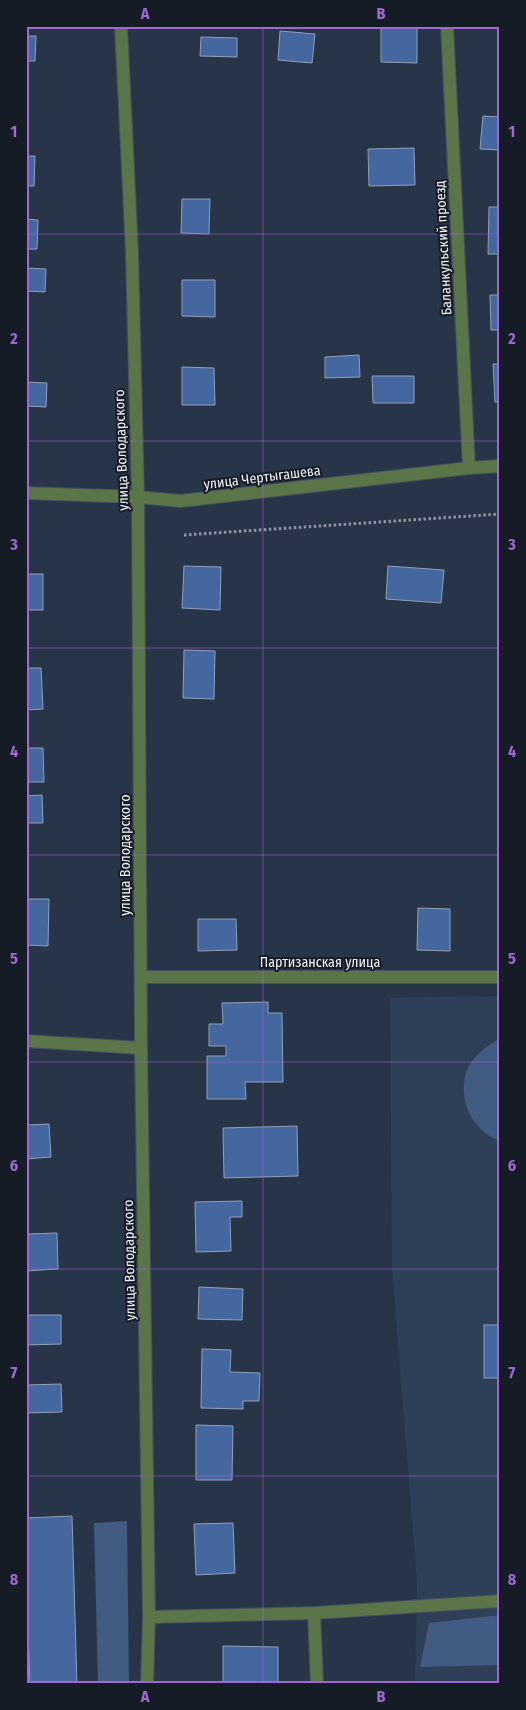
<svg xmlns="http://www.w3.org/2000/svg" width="526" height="1710" viewBox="0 0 526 1710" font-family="'Fira Sans Condensed',sans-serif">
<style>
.built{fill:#2f3f58}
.green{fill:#425b83}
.building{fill:#45679f;stroke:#91a0b9}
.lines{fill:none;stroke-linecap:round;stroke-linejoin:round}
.service-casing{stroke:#444f61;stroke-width:14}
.minor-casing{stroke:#444f61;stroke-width:14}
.path{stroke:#8d96a3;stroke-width:3;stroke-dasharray:2.5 2.5;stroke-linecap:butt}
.service{stroke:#5b7448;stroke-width:12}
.minor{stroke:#5b7448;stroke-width:12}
.grid{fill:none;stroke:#9e68d2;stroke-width:1;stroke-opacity:0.55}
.labels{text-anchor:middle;stroke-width:4;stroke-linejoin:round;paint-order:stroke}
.street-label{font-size:14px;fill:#f0f5fd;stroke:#161c25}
.neatline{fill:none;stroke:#9e68d2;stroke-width:2}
.grid-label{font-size:16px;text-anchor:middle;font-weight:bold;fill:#9e68d2}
</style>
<rect width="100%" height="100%" fill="#283448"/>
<polygon class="built" points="500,996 500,1682 415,1684 417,1582 392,1269 390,998"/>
<g class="green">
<path d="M497,1040h3v101c-29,-10 -43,-43 -33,-71 6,-14 18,-22 30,-30z"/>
<polygon points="127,1521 129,1684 98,1684 94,1523"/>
<polygon points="500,1615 500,1665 420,1667 429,1623"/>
</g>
<g class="building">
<polygon points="381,27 417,27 417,63 381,62"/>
<polygon points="280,31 315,34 312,63 278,60"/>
<polygon points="26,36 36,36 35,61 26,61"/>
<polygon points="201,37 237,38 237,57 200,56"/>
<rect x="498" y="71" width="2" height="25"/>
<polygon points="483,116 500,117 500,150 480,149"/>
<polygon points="414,148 415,185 369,186 368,149"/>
<polygon points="26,156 35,156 34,186 26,186"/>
<polygon points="182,199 210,199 209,234 181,233"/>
<polygon points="489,207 500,207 500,254 488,254"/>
<polygon points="26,219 38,220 37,249 26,249"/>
<polygon points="26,268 46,269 45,292 26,291"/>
<polygon points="182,280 215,280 215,317 182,316"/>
<polygon points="490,295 500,295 500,330 491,330"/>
<polygon points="359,355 360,377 325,378 325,357"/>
<polygon points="493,364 500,364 500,402 495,402"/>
<polygon points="182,367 214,368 215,405 182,405"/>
<polygon points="372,376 414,376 414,403 373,403"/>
<polygon points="26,382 47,383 46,407 26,406"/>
<polygon points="184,566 221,567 220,610 182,608"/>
<polygon points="388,566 444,570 441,603 386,599"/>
<rect x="26" y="574" width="17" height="36"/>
<polygon points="184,650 215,651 214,699 183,698"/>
<polygon points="26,668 41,668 43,709 26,710"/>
<polygon points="26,748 43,748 44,782 26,782"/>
<polygon points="42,795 43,823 26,823 26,796"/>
<polygon points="26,899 49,899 48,946 26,945"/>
<polygon points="418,908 450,909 450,951 417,950"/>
<polygon points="198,919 236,919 237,950 198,951"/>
<polygon points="268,1002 268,1013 282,1013 283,1082 245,1082 246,1099 207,1099 207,1056 226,1056 226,1046 209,1046 209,1024 223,1024 222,1003"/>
<polygon points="49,1124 51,1157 26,1159 26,1125"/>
<polygon points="297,1126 298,1176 224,1178 223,1128"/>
<polygon points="242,1201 242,1217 230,1217 231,1251 196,1252 195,1202"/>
<polygon points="57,1233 58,1269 26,1271 26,1234"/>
<polygon points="199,1287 243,1289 242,1320 198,1319"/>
<polygon points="26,1315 61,1315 61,1344 26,1345"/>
<rect x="484" y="1325" width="16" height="53"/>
<polygon points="202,1349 231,1350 230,1372 260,1373 259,1401 243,1401 243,1409 201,1408"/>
<polygon points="61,1384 62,1412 26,1413 26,1385"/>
<polygon points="196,1425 233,1426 232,1480 196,1480"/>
<polygon points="72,1516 77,1684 30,1684 26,1579 26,1518"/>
<polygon points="233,1523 235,1573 196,1575 194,1524"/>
<polygon points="223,1646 278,1647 278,1684 223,1684"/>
</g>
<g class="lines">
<defs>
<g id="service">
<polyline points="314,1613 317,1684"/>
<polyline points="149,1617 314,1613 500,1601"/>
</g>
<g id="minor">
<polyline points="121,26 132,253 138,497 141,1048 149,1617 147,1684"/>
<polyline points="447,26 469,468"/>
<polyline points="26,493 138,497 181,501 469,468 500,466"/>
<polyline points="141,977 500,977"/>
<polyline points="26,1041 141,1048"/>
</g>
</defs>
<use href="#service" class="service-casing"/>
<use href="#minor" class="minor-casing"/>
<polyline class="path" points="184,535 500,514"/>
<use href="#service" class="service"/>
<use href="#minor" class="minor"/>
</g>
<path class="grid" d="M263,26v1658M26,234h474M26,441h474M26,648h474M26,855h474M26,1062h474M26,1269h474M26,1476h474"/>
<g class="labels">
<g class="street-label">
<text transform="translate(443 248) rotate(-93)" y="5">Баланкульский проезд</text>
<text transform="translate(121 450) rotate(-92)" y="5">улица Володарского</text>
<text transform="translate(262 477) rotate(-7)" y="5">улица Чертыгашева</text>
<text transform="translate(125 855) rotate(-90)" y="5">улица Володарского</text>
<text x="320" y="967">Партизанская улица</text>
<text transform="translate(129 1260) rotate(-91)" y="5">улица Володарского</text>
</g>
</g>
<rect width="526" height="1710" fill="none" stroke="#161c25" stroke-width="55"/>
<rect x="28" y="28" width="470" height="1654" class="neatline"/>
<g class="grid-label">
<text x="145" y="19">A</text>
<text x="381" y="19">B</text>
<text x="14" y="137">1</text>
<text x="512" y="137">1</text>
<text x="14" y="344">2</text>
<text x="512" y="344">2</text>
<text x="14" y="550">3</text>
<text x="512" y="550">3</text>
<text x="14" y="757">4</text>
<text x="512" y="757">4</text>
<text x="14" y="964">5</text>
<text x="512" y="964">5</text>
<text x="14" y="1171">6</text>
<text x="512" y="1171">6</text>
<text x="14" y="1378">7</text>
<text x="512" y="1378">7</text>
<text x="14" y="1585">8</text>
<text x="512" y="1585">8</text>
<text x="145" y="1702">A</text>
<text x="381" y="1702">B</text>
</g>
</svg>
